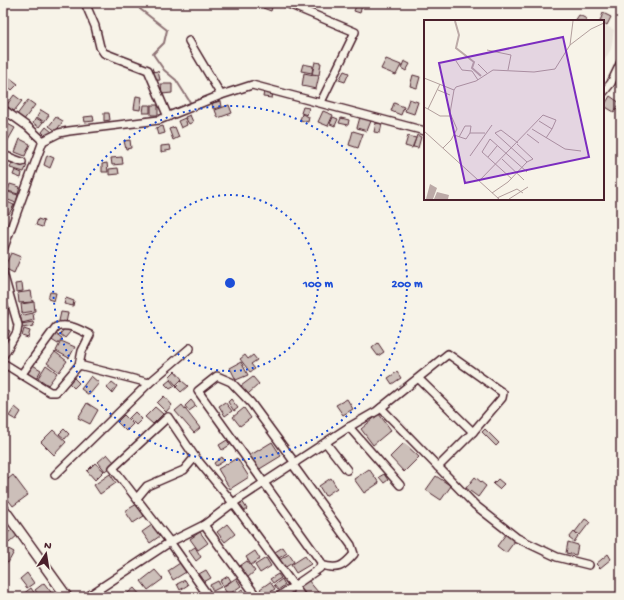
<svg xmlns="http://www.w3.org/2000/svg" width="624" height="600" viewBox="0 0 624 600" font-family="'Gochi Hand',sans-serif">
<style>
.built{fill:#eae3da}
.lines{fill:none;stroke-linecap:round;stroke-linejoin:round}
.stream{stroke:#8e7275;stroke-width:2}
.building{fill:#ccbfb9;stroke:#4a1f2b}
.minor-casing{stroke:#4a1f2b;stroke-width:10}
.major-casing{stroke:#4a1f2b;stroke-width:12}
.minor{stroke:#f7f3e8;stroke-width:7}
.major{stroke:#f7f3e8;stroke-width:9}
.ring{fill:none;stroke:#1d4ed8;stroke-width:2;stroke-dasharray:2 4}
.inset-river{fill:none;stroke:#bcaaa7;stroke-width:2}
.inset-road{fill:none;stroke:#b29e9c;stroke-width:1}
.view{fill:#7b2cbf;fill-opacity:0.15;stroke:#7b2cbf;stroke-width:2}
.inset-edge{fill:none;stroke:#4a1f2b;stroke-width:2}
.centre{fill:#1d4ed8;stroke:#f7f3e8;stroke-width:2}
.ring-label{font-size:12px;text-anchor:middle;font-weight:bold;fill:#1d4ed8;stroke:#f7f3e8;stroke-width:3;stroke-linejoin:round;paint-order:stroke}
</style>
<rect width="100%" height="100%" fill="#f7f3e8"/>
<filter id="ink" filterUnits="userSpaceOnUse"><feTurbulence type="fractalNoise" baseFrequency=".025" numOctaves="2"/><feDisplacementMap in="SourceGraphic" scale="8" xChannelSelector="R" yChannelSelector="G"/><feConvolveMatrix kernelMatrix="1 2 1 2 8 2 1 2 1" color-interpolation-filters="sRGB"/></filter>
<g filter="url(#ink)">
<polygon class="built" points="603,24 614,30 611,49 603,63"/>
<g class="lines">
<polyline class="stream" points="137,3 140,9 167,30 164,43 153,54 164,70 176,80 190,102"/>
</g>
<g class="building">
<polygon points="264,3 273,3 271,11 263,8"/>
<polygon points="357,3 362,5 360,13 354,11"/>
<polygon points="603,13 611,17 607,25 600,21"/>
<polygon points="579,15 587,19 586,21 575,21"/>
<polygon points="386,59 401,65 396,75 381,69"/>
<polygon points="404,61 410,64 406,71 401,68"/>
<polygon points="315,62 321,63 319,75 312,74"/>
<polygon points="303,64 313,66 312,73 301,71"/>
<polygon points="158,71 160,80 153,81 152,72"/>
<polygon points="344,71 349,73 345,82 339,80"/>
<polygon points="304,73 319,76 316,89 302,86"/>
<polygon points="413,75 420,77 417,88 410,86"/>
<polygon points="10,78 18,84 12,90 5,84"/>
<polygon points="161,84 172,84 172,93 162,94"/>
<polygon points="264,91 273,93 272,98 263,97"/>
<polygon points="14,95 22,101 14,111 6,106"/>
<polygon points="136,96 142,97 140,110 134,109"/>
<polygon points="610,96 620,103 614,112 604,106"/>
<polygon points="409,99 418,102 414,114 405,111"/>
<polygon points="28,100 35,105 23,121 16,116"/>
<polygon points="221,101 222,107 213,109 212,103"/>
<polygon points="394,103 404,107 401,115 391,111"/>
<polygon points="144,105 150,105 150,113 143,113"/>
<rect x="151" y="105" width="7" height="10"/>
<polygon points="229,105 232,113 218,118 215,110"/>
<polygon points="303,107 309,108 307,115 301,113"/>
<polygon points="41,110 49,115 44,122 37,117"/>
<polygon points="323,111 333,115 328,126 318,122"/>
<polygon points="104,113 109,113 110,120 104,121"/>
<polygon points="302,114 309,117 308,122 300,120"/>
<polygon points="190,115 193,122 189,124 185,117"/>
<polygon points="93,116 94,121 85,122 84,117"/>
<polygon points="56,117 63,121 56,131 49,126"/>
<polygon points="333,117 338,119 335,126 330,124"/>
<polygon points="360,117 371,121 367,131 357,128"/>
<polygon points="36,118 43,122 39,127 33,123"/>
<polygon points="185,118 187,125 181,128 178,121"/>
<polygon points="341,118 349,120 348,125 339,123"/>
<polygon points="6,123 15,128 7,142 3,139 3,129"/>
<polygon points="376,123 382,124 380,133 374,132"/>
<polygon points="163,126 165,133 158,135 156,128"/>
<polygon points="46,127 52,132 47,137 42,132"/>
<polygon points="175,127 179,137 173,140 169,129"/>
<polygon points="353,131 363,134 358,148 349,145"/>
<polygon points="417,135 421,137 418,148 413,147"/>
<polygon points="408,136 416,138 412,148 405,146"/>
<polygon points="20,139 30,144 25,156 15,152"/>
<polygon points="130,140 131,148 126,149 124,141"/>
<polygon points="170,145 171,150 161,152 161,146"/>
<polygon points="47,155 54,158 50,168 44,165"/>
<polygon points="122,157 123,164 112,165 111,158"/>
<polygon points="13,160 27,165 24,172 10,168"/>
<polygon points="107,163 108,172 102,172 102,164"/>
<polygon points="118,168 119,174 109,175 109,169"/>
<polygon points="15,170 22,173 21,178 13,175"/>
<polygon points="10,184 20,187 18,194 8,191"/>
<polygon points="5,191 18,195 16,203 3,198"/>
<polygon points="3,200 14,205 9,214 3,211"/>
<polygon points="38,219 44,221 42,227 36,225"/>
<polygon points="11,253 21,257 14,273 4,268"/>
<polygon points="22,283 23,291 16,292 15,284"/>
<polygon points="31,291 33,302 19,303 18,293"/>
<polygon points="50,292 56,293 54,301 48,299"/>
<polygon points="66,298 74,301 73,306 64,304"/>
<polygon points="34,302 35,311 22,313 21,304"/>
<polygon points="7,304 8,314 5,325 3,324 3,305"/>
<polygon points="61,312 68,313 66,323 59,321"/>
<polygon points="33,313 34,320 22,323 20,316"/>
<polygon points="33,322 34,326 22,328 21,324"/>
<polygon points="66,327 71,331 65,338 60,334"/>
<polygon points="3,328 10,331 6,339 3,337"/>
<polygon points="24,329 30,331 28,338 22,336"/>
<polygon points="55,333 62,338 58,344 50,339"/>
<polygon points="61,341 75,347 69,358 56,351"/>
<polygon points="378,343 384,352 378,356 372,348"/>
<polygon points="55,352 67,361 59,372 47,363"/>
<polygon points="245,355 248,359 253,355 257,360 251,364 255,369 250,372 240,359"/>
<polygon points="241,362 248,375 236,380 230,368"/>
<polygon points="31,364 41,370 36,379 26,373"/>
<polygon points="46,365 57,373 48,385 38,378"/>
<polygon points="175,371 182,379 176,385 169,377"/>
<polygon points="397,372 401,378 392,384 388,378"/>
<polygon points="91,376 99,383 89,395 81,389"/>
<polygon points="253,377 259,384 248,394 241,386"/>
<polygon points="74,378 79,383 74,388 69,383"/>
<polygon points="170,380 175,386 170,389 165,384"/>
<polygon points="182,381 188,386 181,392 176,387"/>
<polygon points="112,382 117,386 112,393 107,388"/>
<polygon points="164,396 172,405 166,412 157,403"/>
<polygon points="231,399 238,408 234,411 228,402"/>
<polygon points="347,399 353,409 343,415 336,405"/>
<polygon points="191,400 196,406 189,411 185,406"/>
<polygon points="225,402 232,411 225,416 219,406"/>
<polygon points="87,403 98,410 90,424 78,418"/>
<polygon points="182,405 200,428 194,433 175,411"/>
<polygon points="15,407 21,412 16,420 9,416"/>
<polygon points="155,407 163,414 153,424 145,417"/>
<polygon points="244,408 251,418 240,426 233,417"/>
<polygon points="135,412 142,419 136,425 129,418"/>
<polygon points="379,414 391,430 373,445 361,429"/>
<polygon points="124,415 133,424 126,431 117,422"/>
<polygon points="64,429 69,434 65,439 59,434"/>
<polygon points="485,429 499,443 496,446 482,432"/>
<polygon points="53,430 66,442 54,455 41,442"/>
<polygon points="227,440 230,445 222,450 219,445"/>
<polygon points="272,442 281,456 258,470 249,456"/>
<polygon points="404,443 419,457 404,472 390,457"/>
<polygon points="107,454 115,463 105,471 98,462"/>
<polygon points="222,457 224,461 216,466 214,463"/>
<polygon points="237,458 249,477 230,489 218,469"/>
<polygon points="95,463 104,471 95,480 87,471"/>
<polygon points="369,469 379,483 364,493 354,479"/>
<polygon points="110,474 116,483 100,494 94,485"/>
<polygon points="384,474 388,480 384,483 379,477"/>
<polygon points="13,475 28,495 13,506 3,493 3,483"/>
<polygon points="436,476 451,486 441,500 426,490"/>
<polygon points="475,477 486,486 478,497 466,488"/>
<polygon points="331,478 337,488 325,496 319,486"/>
<polygon points="498,479 504,484 499,489 493,484"/>
<polygon points="242,501 247,509 242,513 236,505"/>
<polygon points="137,504 144,516 133,523 125,511"/>
<polygon points="585,519 590,522 580,535 575,532"/>
<polygon points="227,524 235,534 225,542 217,532"/>
<polygon points="152,525 160,536 150,543 142,532"/>
<polygon points="15,527 20,533 9,543 4,536"/>
<polygon points="200,532 208,543 198,550 190,539"/>
<polygon points="574,532 578,536 574,542 569,538"/>
<polygon points="506,534 515,541 506,553 497,546"/>
<polygon points="568,542 578,545 576,555 566,553"/>
<polygon points="5,547 14,552 8,563 3,560"/>
<polygon points="195,547 201,557 196,561 189,551"/>
<polygon points="283,547 287,553 279,558 275,552"/>
<polygon points="255,551 260,559 251,565 246,557"/>
<polygon points="289,554 294,562 284,568 279,560"/>
<polygon points="608,554 611,559 600,568 596,564"/>
<polygon points="305,556 311,564 296,573 291,565"/>
<polygon points="266,558 271,566 260,573 255,565"/>
<polygon points="247,561 255,571 246,579 237,568"/>
<polygon points="180,563 186,572 173,580 168,571"/>
<polygon points="155,570 163,579 148,590 141,581"/>
<polygon points="206,570 211,578 202,583 197,575"/>
<polygon points="27,573 34,583 27,588 20,579"/>
<polygon points="278,574 281,578 273,583 270,579"/>
<polygon points="228,576 231,581 223,586 220,581"/>
<polygon points="236,578 241,586 228,595 223,587"/>
<polygon points="282,579 285,585 278,590 274,585"/>
<polygon points="185,580 188,585 180,590 177,584"/>
<polygon points="308,580 318,592 311,597 304,597 297,588"/>
<polygon points="218,581 221,587 213,591 210,585"/>
<polygon points="270,582 275,589 264,596 260,589"/>
<polygon points="44,583 54,596 52,597 40,597 35,590"/>
<polygon points="31,588 35,594 31,597 19,597"/>
<polygon points="134,588 142,597 123,597"/>
<polygon points="242,589 246,595 244,597 232,597"/>
</g>
<g class="lines">
<defs>
<g id="minor">
<polyline points="286,3 355,32 321,102"/>
<polyline points="86,5 95,26 100,47 104,53 148,70 168,117"/>
<polyline points="189,41 221,95"/>
<polyline points="603,93 611,83 621,62"/>
<polyline points="3,109 28,127 43,141"/>
<polyline points="3,155 22,162"/>
<polyline points="3,250 43,141 59,133 69,131 159,120 221,95 252,85 425,131"/>
<polyline points="3,273 18,325 17,332 3,356"/>
<polyline points="3,363 50,392 56,392 79,365 149,383"/>
<path d="M21,375l35,-48c12,-4 23,2 34,8l-8,16 -3,14"/>
<polyline points="419,379 473,432 438,467"/>
<polyline points="381,408 475,505 517,538 557,557 589,565"/>
<polyline points="349,427 400,485"/>
<polyline points="326,443 347,470"/>
<path d="M293,465l58,80 3,9c-11,13 -16,16 -33,11"/>
<polyline points="55,475 149,383 190,348"/>
<polyline points="137,498 147,486 184,470 195,457"/>
<polyline points="204,525 257,597"/>
<polyline points="87,597 170,542 204,525 233,503 349,427 377,411 448,354 503,393 502,398 473,432"/>
<polyline points="209,597 170,542 113,468 168,417 195,457 233,503 302,597"/>
<polyline points="278,597 320,568 321,562 198,391 217,376 231,382 251,403 295,463"/>
</g>
<polyline id="major" points="3,508 67,597"/>
</defs>
<use href="#minor" class="minor-casing"/>
<use href="#major" class="major-casing"/>
<use href="#minor" class="minor"/>
<use href="#major" class="major"/>
</g>
</g>
<g class="ring">
<circle cx="230" cy="283" r="88"/>
<circle cx="230" cy="283" r="177"/>
</g>
<g transform="translate(424 20)">
<rect width="180" height="180" fill="#f7f3e8"/>
<path d="M6,164l7,4 -4,11h-7zM13,172l12,3 -1,4h-14z" fill="#bcaaa7"/>
<path class="inset-river" d="M31,1l4,14 -3,13 18,14 -2,6 9,8"/>
<path class="inset-road" d="M146,25l3,-24M63,30l24,5 -3,15M32,41l6,9 10,1 6,9M54,44l9,9M0,58l30,12M14,70l12,5M0,87l4,2 12,-25M4,89l12,7h10M115,101l13,8 -6,9M108,109l33,20 16,2M0,111l75,68M103,114l12,9M30,115l12,4 4,-6h15M35,117l6,-11h6l-1,7M93,124l16,15 -6,3M19,128l8,-8 6,-11 -7,-16 4,-23 2,-3 20,-6 17,-11 41,2 21,-3 15,-24 21,-16 13,-6M46,136l22,-31M64,137l9,-11M78,139l22,21M88,159l-30,-27 8,-13 37,33M55,161l64,-66 13,5 -4,9M68,173l16,-11 19,-20 -32,-29 6,-3 17,13M73,178l20,-9 6,4M85,179l19,-12"/>
<path class="view" d="M139,17l26,120 -124,26 -26,-120z"/>
<rect width="180" height="180" class="inset-edge"/>
</g>
<circle cx="230" cy="283" r="6" class="centre"/>
<g class="ring-label">
<text x="318" y="287">100 m</text>
<text x="407" y="287">200 m</text>
</g>
<rect width="624" height="600" fill="none" stroke="#f7f3e8" stroke-width="16"/>
<rect x="8" y="8" width="608" height="584" fill="none" stroke="#4a1f2b" stroke-width="1.5" filter="url(#ink)"/>
<g transform="translate(46 554) rotate(12)" stroke="#f7f3e8" stroke-width="3" paint-order="stroke">
<path d="M0-3L7 15L0 10L-7 15Z" fill="#4a1f2b"/>
<text y="-6" font-size="11" font-weight="bold" text-anchor="middle" fill="#4a1f2b">N</text>
</g>
</svg>
